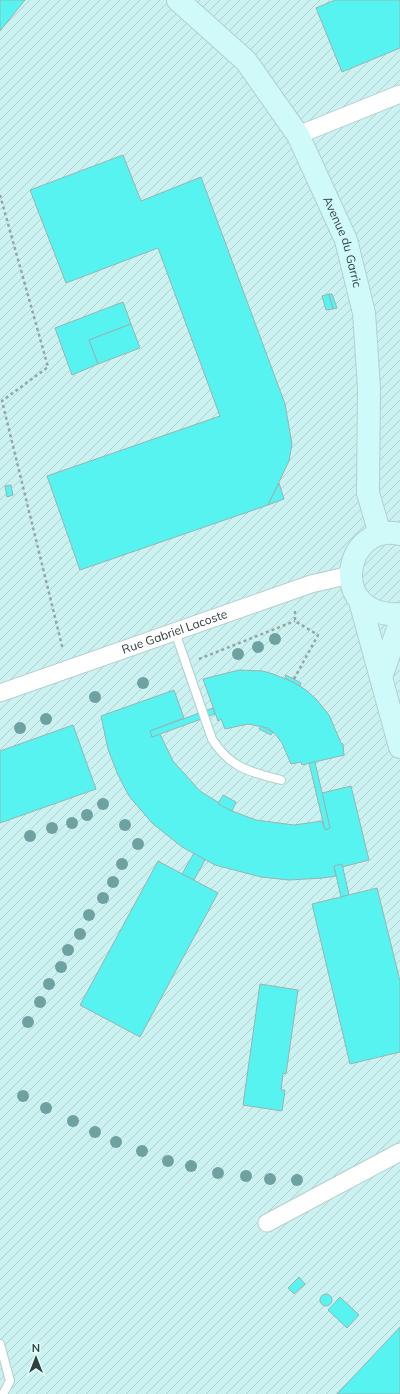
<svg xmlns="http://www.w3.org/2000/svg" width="400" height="1394" viewBox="0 0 400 1394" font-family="Mulish,sans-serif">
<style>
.industrial{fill:url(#industrial-furrows)}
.building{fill:#57f3f0;stroke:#98b3b2}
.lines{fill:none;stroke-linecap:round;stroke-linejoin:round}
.lane-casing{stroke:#b3cfce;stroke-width:10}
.street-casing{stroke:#b3cfce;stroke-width:19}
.secondary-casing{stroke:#b3cfce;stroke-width:24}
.path{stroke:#92a6a6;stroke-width:2.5;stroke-dasharray:3 3;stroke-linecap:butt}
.lane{stroke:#fff;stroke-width:8}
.street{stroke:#fff;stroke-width:17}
.secondary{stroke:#cffaf9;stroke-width:22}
.tree{fill:#6fa1a0}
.labels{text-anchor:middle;stroke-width:3;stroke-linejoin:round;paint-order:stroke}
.street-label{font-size:12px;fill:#323d3d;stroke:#dffcfb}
</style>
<defs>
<pattern id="industrial-furrows" width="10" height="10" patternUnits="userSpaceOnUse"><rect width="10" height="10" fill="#cbf2f0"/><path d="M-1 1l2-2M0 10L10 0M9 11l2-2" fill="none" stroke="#afd0cf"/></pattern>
</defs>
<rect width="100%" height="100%" fill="#dffcfb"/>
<rect class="industrial" x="0" y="0" width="400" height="1394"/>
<g class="building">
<polygon points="0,0 25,0 0,31"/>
<polygon points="335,0 400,0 400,48 342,72 316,8"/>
<polygon points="123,155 141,201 201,177 285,404 292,444 289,461 268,505 80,570 47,476 220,416 158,248 66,283 30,190"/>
<polygon points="329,294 333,309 326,310 322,296"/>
<polygon points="329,294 332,294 337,308 333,309"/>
<polygon points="123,302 131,324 89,340 98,364 72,375 55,328"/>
<polygon points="131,324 140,348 98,364 89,340"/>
<polygon points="279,483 284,499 268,505"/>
<polygon points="11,485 13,495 7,497 5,486"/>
<polygon points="239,670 263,671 273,674 293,682 306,690 316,699 329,715 341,743 343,744 344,755 302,765 301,762 291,764 282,743 276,735 268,728 248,724 225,729 221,719 218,721 203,679"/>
<polygon points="286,675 301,683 300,686 285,678"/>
<polygon points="174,690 184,718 150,731 152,737 160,734 173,761 200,791 232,811 256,820 294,825 322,821 325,830 330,828 322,793 351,786 369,860 342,867 342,864 334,866 336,876 323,878 289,880 261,877 215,865 182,847 152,823 129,796 118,775 108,749 101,716"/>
<polygon points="213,708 215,714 152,737 150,731"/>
<polygon points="73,725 96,789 0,823 0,751"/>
<polygon points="261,726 273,732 271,735 259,729"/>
<polygon points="315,762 330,828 325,830 309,763"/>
<polygon points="223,795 236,802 232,811 218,804"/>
<polygon points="194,853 205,860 194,880 182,874"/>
<polygon points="158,861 218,893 140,1037 80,1005"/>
<polygon points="342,864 349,895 341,897 334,866"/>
<polygon points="377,888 400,981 400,1052 350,1064 312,904"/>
<polygon points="260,984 298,990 286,1074 283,1073 281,1090 285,1090 282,1111 243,1105"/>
<polygon points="299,1277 305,1284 294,1294 288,1288"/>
<circle cx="326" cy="1300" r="6"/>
<polygon points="340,1297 359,1315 347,1328 328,1310"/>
<polygon points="400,1327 400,1394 337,1394"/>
</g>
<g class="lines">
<defs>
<g id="lane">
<path d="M175,632l37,107c18,29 38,33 69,41"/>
<polyline points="0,1344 10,1381 3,1394"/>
</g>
<g id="street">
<polyline points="298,135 400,94"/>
<path id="s1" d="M0,693l311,-109 39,-9"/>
<polyline points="267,1223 400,1152"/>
</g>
<g id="secondary">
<path id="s2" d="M178,0l68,61 52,74 48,105 18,73 5,75 -1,105 12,41"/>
<path d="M400,534c-56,-13 -74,84 0,80"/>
<polyline points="360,601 400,747"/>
<polyline points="381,677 400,623"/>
</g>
</defs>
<use href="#lane" class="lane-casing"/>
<use href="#street" class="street-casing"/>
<use href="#secondary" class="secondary-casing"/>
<g class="path">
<polyline points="0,195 48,367 2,401 63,650"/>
<polyline points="199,659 295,621"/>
<polyline points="294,679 318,635 295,621 295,610"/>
</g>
<use href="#lane" class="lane"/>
<use href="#street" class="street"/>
<use href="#secondary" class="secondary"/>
</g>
<g class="tree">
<circle cx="275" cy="639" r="6"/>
<circle cx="258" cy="647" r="6"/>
<circle cx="238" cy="654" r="6"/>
<circle cx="143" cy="683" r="6"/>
<circle cx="95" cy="697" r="6"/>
<circle cx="46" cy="719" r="6"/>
<circle cx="20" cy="728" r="6"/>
<circle cx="103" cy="804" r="6"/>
<circle cx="87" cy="815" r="6"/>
<circle cx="72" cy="823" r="6"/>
<circle cx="125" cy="825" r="6"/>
<circle cx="52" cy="828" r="6"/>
<circle cx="30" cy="836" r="6"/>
<circle cx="138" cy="844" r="6"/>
<circle cx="122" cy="864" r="6"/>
<circle cx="113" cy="882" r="6"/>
<circle cx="103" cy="898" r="6"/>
<circle cx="89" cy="915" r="6"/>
<circle cx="80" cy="934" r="6"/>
<circle cx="68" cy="950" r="6"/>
<circle cx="61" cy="967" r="6"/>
<circle cx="49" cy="984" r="6"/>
<circle cx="40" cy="1002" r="6"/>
<circle cx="28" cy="1022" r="6"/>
<circle cx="23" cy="1096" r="6"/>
<circle cx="46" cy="1108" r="6"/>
<circle cx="73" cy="1121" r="6"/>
<circle cx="95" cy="1132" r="6"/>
<circle cx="116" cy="1142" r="6"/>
<circle cx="142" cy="1151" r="6"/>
<circle cx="168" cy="1161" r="6"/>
<circle cx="191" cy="1166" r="6"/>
<circle cx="218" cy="1173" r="6"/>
<circle cx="246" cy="1176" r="6"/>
<circle cx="270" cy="1179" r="6"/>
<circle cx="297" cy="1180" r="6"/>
</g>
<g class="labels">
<g class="street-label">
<text dy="4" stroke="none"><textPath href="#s2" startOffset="298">Avenue du Garric</textPath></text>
<text dy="4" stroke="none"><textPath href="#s1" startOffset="185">Rue Gabriel Lacoste</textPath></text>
</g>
</g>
<g transform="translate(36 1358)" stroke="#dffcfb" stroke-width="3" paint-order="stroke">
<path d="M0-3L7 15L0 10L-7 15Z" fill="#323d3d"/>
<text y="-6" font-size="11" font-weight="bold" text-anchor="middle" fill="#323d3d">N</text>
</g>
</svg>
